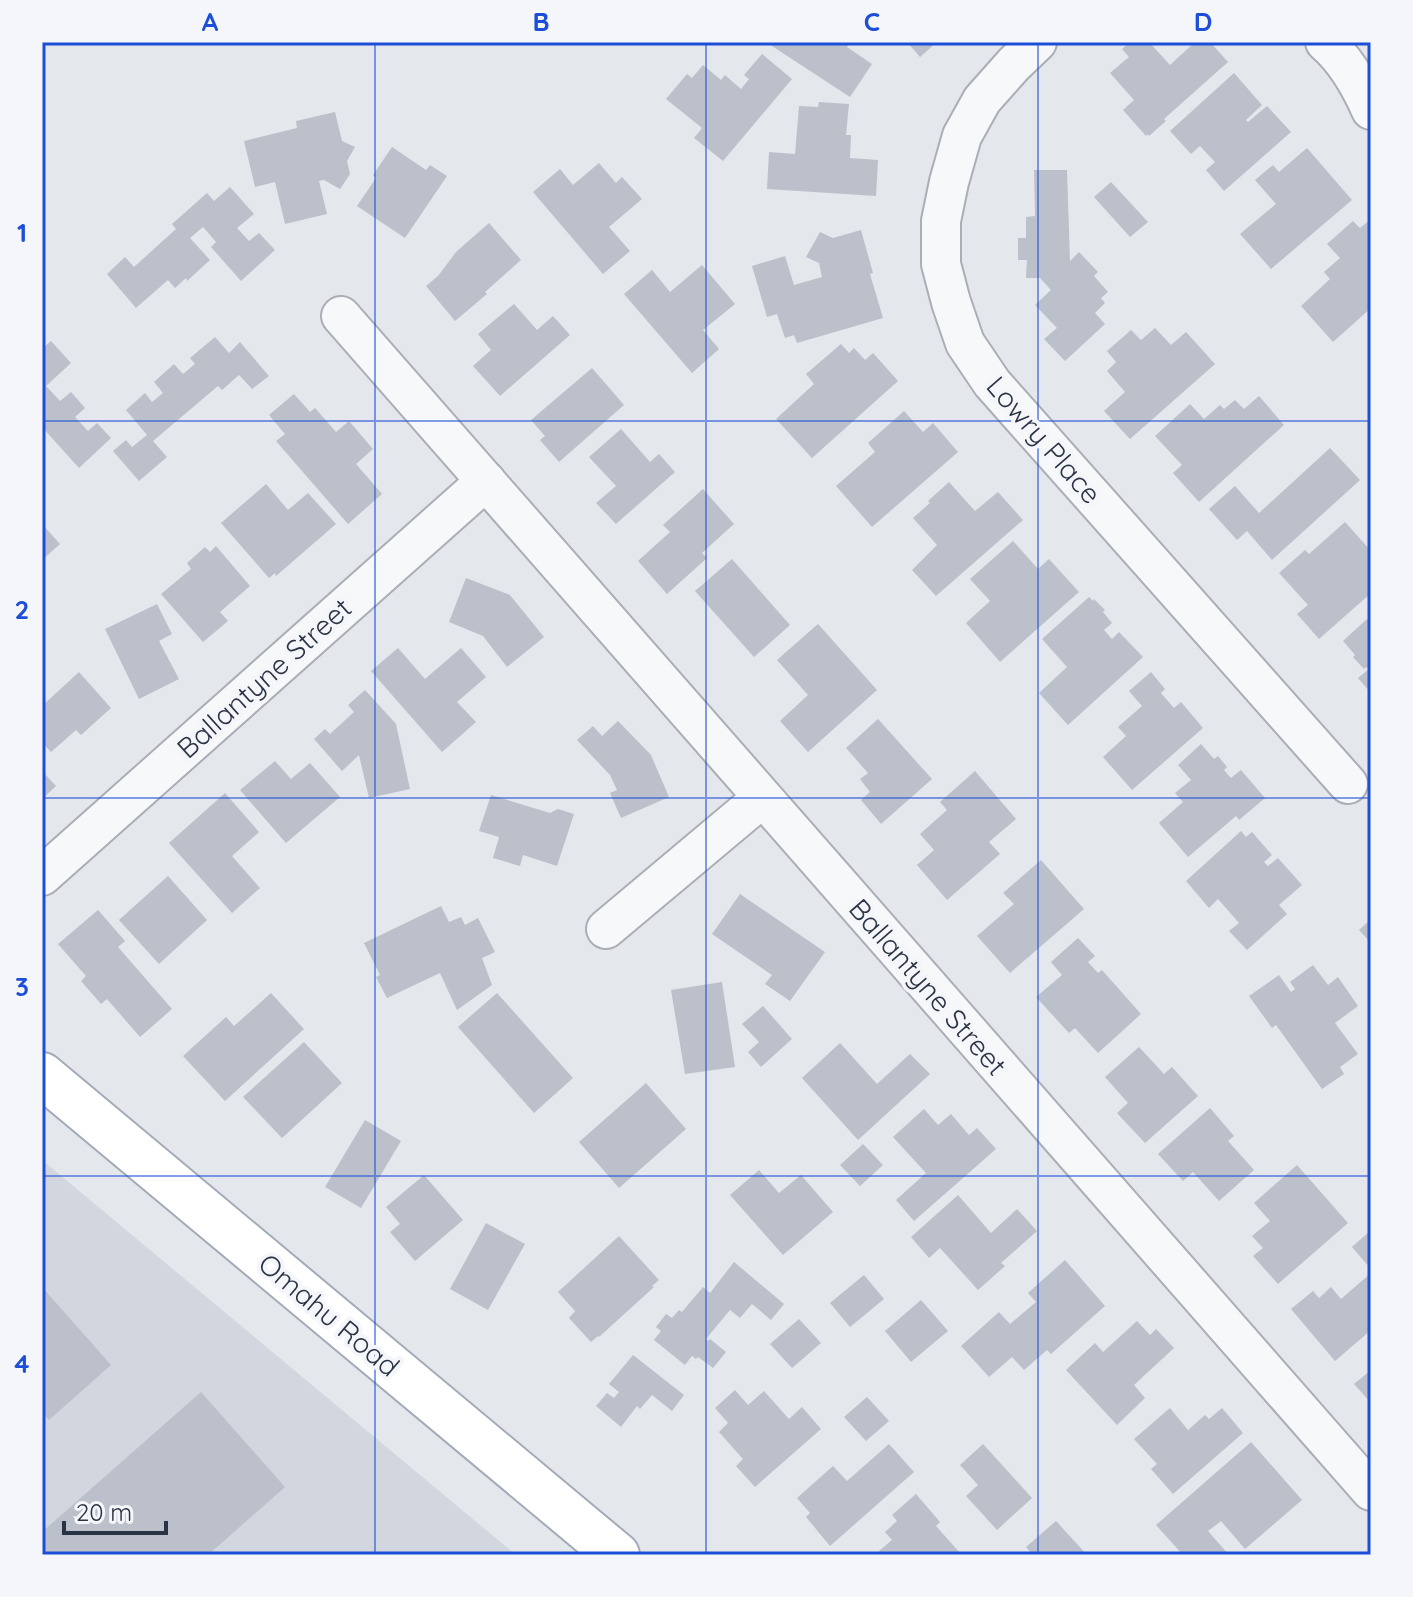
<svg xmlns="http://www.w3.org/2000/svg" width="1413" height="1597" viewBox="0 0 1413 1597" font-family="Quicksand,sans-serif">
<style>
.built{fill:#d2d6de}
.building{fill:#bbc0ca}
.lines{fill:none;stroke-linecap:round;stroke-linejoin:round}
.minor-casing{stroke:#a9aeb7;stroke-width:42}
.major-casing{stroke:#a3abb8;stroke-width:48}
.minor{stroke:#f7f8fa;stroke-width:38}
.major{stroke:#fff;stroke-width:44}
.grid{fill:none;stroke:#1d4ed8;stroke-width:2;stroke-opacity:0.55}
.labels{text-anchor:middle;stroke-width:8;stroke-linejoin:round;paint-order:stroke}
.street-label{font-size:28px;fill:#2b3445;stroke:#f4f6f9}
.neatline{fill:none;stroke:#1d4ed8;stroke-width:3}
.grid-label{font-size:26px;text-anchor:middle;font-weight:bold;fill:#1d4ed8}
</style>
<rect width="100%" height="100%" fill="#e4e7ec"/>
<polygon class="built" points="42,1160 516,1555 42,1555"/>
<g class="building">
<polygon points="775,42 850,42 847,47 872,64 850,97 772,46"/>
<polygon points="907,42 937,42 920,57"/>
<polygon points="1130,42 1149,42 1170,65 1195,42 1210,42 1228,62 1164,119 1166,121 1149,136 1148,134 1146,136 1123,110 1134,100 1110,73 1129,57 1122,49"/>
<polygon points="762,54 792,79 723,161 694,138 702,128 666,99 687,74 692,78 703,65 721,80 725,75 741,89 749,79 744,75"/>
<polygon points="1234,73 1262,105 1246,120 1248,122 1267,106 1291,132 1224,191 1206,170 1215,162 1200,146 1191,154 1170,131"/>
<polygon points="819,102 849,104 846,135 851,135 850,158 878,160 876,196 767,189 769,152 795,154 799,106 818,107"/>
<polygon points="335,112 342,141 355,147 347,161 350,174 340,189 324,180 319,181 327,214 285,224 275,182 255,187 244,141 297,128 296,121"/>
<polygon points="392,147 426,170 430,165 447,176 405,238 357,206 376,178 373,175"/>
<polygon points="1307,148 1352,200 1271,269 1240,234 1276,204 1255,180 1273,165 1279,172"/>
<polygon points="599,163 616,183 622,177 642,199 609,227 630,251 603,274 533,192 560,169 573,185"/>
<polygon points="1034,170 1067,170 1070,261 1079,252 1098,272 1094,276 1108,292 1101,298 1105,303 1095,313 1105,324 1065,361 1044,339 1057,328 1035,305 1051,290 1040,278 1026,278 1027,260 1018,260 1018,238 1026,238 1026,217 1035,216"/>
<polygon points="1111,182 1148,222 1130,237 1094,197"/>
<polygon points="230,187 254,214 237,228 249,241 259,233 275,250 241,281 211,247 216,242 203,227 190,238 210,260 187,281 186,278 175,288 168,280 136,308 107,274 125,257 134,267 176,229 172,224 207,193 214,201"/>
<polygon points="1371,219 1371,308 1333,342 1301,306 1330,279 1324,272 1340,258 1327,244 1353,221 1360,228"/>
<polygon points="489,223 521,260 485,292 487,294 455,321 426,286 438,276 456,252"/>
<polygon points="861,230 873,273 870,274 883,318 797,343 794,335 785,338 777,314 767,317 752,266 785,256 794,285 822,277 819,263 806,257 820,232 833,238"/>
<polygon points="702,265 735,304 703,330 719,349 692,373 624,294 652,270 670,292"/>
<polygon points="514,304 537,330 553,316 570,335 500,396 473,366 491,350 478,334"/>
<polygon points="1155,328 1171,345 1186,332 1215,364 1130,439 1104,411 1125,392 1107,371 1116,362 1107,351 1131,330 1141,340"/>
<polygon points="215,337 229,353 240,342 269,376 252,389 239,375 222,390 218,386 153,441 167,457 139,481 113,451 126,440 132,447 147,435 126,410 145,393 152,402 163,393 154,382 174,364 183,374 195,364 190,358"/>
<polygon points="51,341 71,363 46,386 60,401 71,392 85,408 75,417 88,431 97,423 111,438 79,468 42,427 42,349"/>
<polygon points="841,344 849,353 854,348 865,360 873,353 898,381 812,458 776,419 814,384 806,374"/>
<polygon points="592,368 624,405 559,462 540,440 545,436 531,420"/>
<polygon points="294,394 310,412 315,408 336,432 349,421 373,449 356,464 382,494 348,524 276,441 285,434 269,415"/>
<polygon points="1259,396 1284,425 1199,502 1173,473 1182,465 1155,436 1190,404 1204,419 1220,405 1224,409 1235,400 1244,409"/>
<polygon points="904,411 923,432 933,423 958,452 872,527 836,486 875,452 868,443"/>
<polygon points="621,429 650,462 659,454 675,472 616,524 596,503 616,486 589,457"/>
<polygon points="1330,448 1360,480 1272,560 1247,531 1237,540 1209,509 1235,486 1259,513"/>
<polygon points="949,482 975,511 998,492 1023,520 936,596 912,570 937,545 913,518 930,503 928,501"/>
<polygon points="266,484 288,510 308,493 336,524 276,576 275,573 269,578 221,523"/>
<polygon points="703,489 734,524 702,553 707,558 667,594 638,561 670,532 663,525"/>
<polygon points="1345,522 1371,551 1371,593 1319,639 1297,614 1308,605 1279,573 1305,550 1309,554"/>
<polygon points="42,524 60,544 42,560"/>
<polygon points="1013,541 1038,569 1049,559 1079,592 1000,662 966,623 990,601 970,579"/>
<polygon points="216,546 250,586 220,612 228,621 203,642 161,594 191,569 187,563 205,547 210,552"/>
<polygon points="732,559 790,625 754,657 695,591"/>
<polygon points="466,578 510,595 544,637 507,667 483,636 449,622"/>
<polygon points="1089,597 1093,601 1094,599 1105,610 1103,612 1112,623 1104,630 1112,639 1119,632 1143,657 1068,725 1039,693 1067,667 1042,639"/>
<polygon points="157,604 172,634 159,641 179,679 139,699 105,629"/>
<polygon points="1367,619 1371,623 1371,693 1358,678 1369,669 1366,667 1364,669 1353,657 1355,655 1343,641"/>
<polygon points="818,624 877,690 808,752 780,721 808,695 777,660"/>
<polygon points="398,648 425,679 461,648 486,677 457,702 476,722 442,752 371,671"/>
<polygon points="79,672 111,708 81,735 76,730 51,752 42,742 42,706"/>
<polygon points="1151,672 1165,689 1161,693 1174,708 1181,702 1203,728 1132,790 1103,757 1126,736 1118,727 1142,706 1129,691"/>
<polygon points="365,690 396,724 410,789 369,798 359,755 342,771 314,739 325,729 330,734 354,712 348,705"/>
<polygon points="878,719 932,779 881,824 861,800 870,792 860,779 868,773 846,748"/>
<polygon points="618,721 651,755 669,797 621,818 610,793 617,790 610,775 577,740 593,726 602,736"/>
<polygon points="1201,744 1214,759 1218,756 1227,767 1224,770 1231,778 1241,770 1265,798 1239,820 1236,816 1188,857 1159,823 1183,802 1175,793 1191,780 1178,765"/>
<polygon points="275,761 291,779 310,763 340,797 286,843 240,790"/>
<polygon points="42,771 56,786 42,799"/>
<polygon points="975,771 1016,819 989,842 1000,854 947,900 917,865 934,850 920,834 947,810 940,802"/>
<polygon points="225,793 259,832 232,856 260,888 232,913 169,843"/>
<polygon points="491,795 550,813 558,809 574,814 557,866 523,855 520,866 493,858 499,837 479,831"/>
<polygon points="1241,831 1246,837 1252,832 1272,855 1264,862 1268,866 1278,858 1302,885 1279,905 1287,914 1247,950 1229,931 1239,923 1218,899 1209,908 1186,881"/>
<polygon points="1041,860 1084,909 1010,973 977,936 1014,904 1003,893"/>
<polygon points="168,876 207,920 159,964 119,920"/>
<polygon points="740,894 825,952 790,1001 765,984 772,975 712,934"/>
<polygon points="441,906 449,922 461,917 465,925 478,918 495,952 482,958 492,985 457,1010 440,973 387,998 376,977 380,975 364,943"/>
<polygon points="98,910 125,941 118,947 172,1009 140,1037 107,999 101,1004 81,981 86,976 58,944"/>
<polygon points="1371,919 1371,943 1359,930"/>
<polygon points="1078,938 1095,956 1088,962 1098,973 1102,970 1141,1014 1098,1053 1075,1028 1069,1033 1036,997 1062,975 1051,962"/>
<polygon points="1313,965 1328,985 1338,977 1358,1006 1335,1023 1358,1054 1340,1067 1344,1074 1322,1089 1276,1025 1272,1028 1249,996 1279,975 1291,992 1295,989 1290,982"/>
<polygon points="722,982 735,1067 685,1074 671,990"/>
<polygon points="271,993 304,1029 225,1101 183,1056 226,1017 234,1026"/>
<polygon points="497,993 573,1078 534,1113 458,1027"/>
<polygon points="763,1006 792,1039 761,1067 748,1052 759,1042 742,1024"/>
<polygon points="304,1042 342,1083 282,1138 243,1097"/>
<polygon points="840,1043 877,1084 910,1054 930,1074 858,1140 802,1078"/>
<polygon points="1139,1047 1164,1074 1172,1067 1198,1096 1145,1143 1117,1113 1128,1103 1105,1077"/>
<polygon points="646,1083 686,1129 619,1188 579,1142"/>
<polygon points="1210,1108 1234,1136 1228,1141 1254,1170 1219,1201 1193,1172 1183,1181 1158,1154"/>
<polygon points="924,1109 938,1125 951,1114 969,1135 977,1128 996,1149 914,1221 896,1200 926,1173 893,1137"/>
<polygon points="365,1120 401,1141 361,1208 325,1187"/>
<polygon points="863,1144 883,1165 860,1186 840,1165"/>
<polygon points="1297,1165 1348,1223 1278,1284 1253,1256 1263,1248 1252,1236 1270,1221 1254,1203"/>
<polygon points="759,1170 779,1193 801,1175 833,1212 783,1255 730,1195"/>
<polygon points="424,1175 463,1220 415,1261 390,1232 400,1224 386,1207"/>
<polygon points="958,1195 991,1233 1017,1209 1037,1231 1001,1263 1005,1266 978,1290 940,1248 929,1258 911,1237"/>
<polygon points="486,1223 525,1244 488,1310 450,1289"/>
<polygon points="1371,1230 1371,1269 1352,1247"/>
<polygon points="619,1236 659,1280 652,1286 654,1287 599,1337 598,1336 591,1342 569,1318 575,1311 558,1292"/>
<polygon points="1065,1260 1105,1306 1051,1354 1047,1350 1024,1370 1012,1357 989,1377 961,1346 999,1312 1010,1324 1036,1302 1028,1293"/>
<polygon points="734,1262 784,1304 771,1320 752,1304 740,1318 730,1310 706,1339 708,1341 710,1339 726,1352 713,1368 698,1357 696,1359 692,1356 685,1365 654,1340 661,1331 656,1327 666,1314 672,1318 679,1310 682,1312 703,1287 710,1293"/>
<polygon points="1371,1273 1371,1330 1335,1361 1291,1309 1313,1291 1319,1298 1331,1287 1341,1299"/>
<polygon points="864,1275 884,1299 850,1327 830,1303"/>
<polygon points="42,1287 111,1365 49,1420 42,1412"/>
<polygon points="921,1300 948,1331 911,1362 885,1331"/>
<polygon points="799,1319 821,1343 792,1368 770,1344"/>
<polygon points="1137,1321 1150,1335 1156,1329 1174,1348 1134,1385 1145,1398 1117,1425 1066,1370 1095,1343 1103,1352"/>
<polygon points="633,1355 684,1395 672,1411 652,1395 640,1409 637,1406 621,1427 596,1406 607,1393 614,1398 619,1392 609,1384"/>
<polygon points="1371,1370 1371,1403 1354,1384"/>
<polygon points="735,1390 748,1405 764,1391 789,1419 802,1407 821,1429 755,1487 736,1466 743,1459 719,1432 728,1423 715,1408"/>
<polygon points="201,1392 285,1487 208,1555 42,1555 42,1532"/>
<polygon points="867,1397 889,1421 866,1441 844,1417"/>
<polygon points="1170,1408 1188,1430 1205,1415 1209,1419 1222,1408 1243,1433 1173,1494 1151,1469 1157,1464 1134,1439"/>
<polygon points="1251,1442 1302,1500 1245,1549 1221,1521 1208,1531 1229,1555 1183,1555 1156,1525"/>
<polygon points="889,1444 914,1472 830,1546 806,1517 810,1513 797,1498 833,1466 847,1481"/>
<polygon points="983,1444 1032,1498 997,1530 966,1496 978,1485 960,1465"/>
<polygon points="916,1494 940,1522 936,1526 960,1553 957,1555 882,1555 879,1551 892,1540 885,1532 897,1521 892,1515"/>
<polygon points="1056,1521 1087,1555 1033,1555 1026,1547"/>
</g>
<g class="lines">
<defs>
<g id="minor">
<polyline points="1037,42 1014,64 982,100 962,136 949,182 941,221 941,264 951,302 965,343 992,383 1348,784"/>
<path d="M1325,42c21,18 35,43 46,68"/>
<polyline points="341,316 1371,1491"/>
<polyline points="42,876 486,481"/>
<polyline points="606,929 762,798"/>
</g>
<polyline id="major" points="42,1075 617,1555"/>
</defs>
<use href="#minor" class="minor-casing"/>
<use href="#major" class="major-casing"/>
<use href="#minor" class="minor"/>
<use href="#major" class="major"/>
</g>
<path class="grid" d="M375,42v1513M706,42v1513M1038,42v1513M42,421h1329M42,798h1329M42,1176h1329"/>
<g class="labels">
<g class="street-label">
<text transform="translate(1044 440) rotate(49)" y="10">Lowry Place</text>
<text transform="translate(264 678) rotate(-42)" y="10">Ballantyne Street</text>
<text transform="translate(928 987) rotate(49)" y="10">Ballantyne Street</text>
<text transform="translate(329 1315) rotate(40)" y="10">Omahu Road</text>
</g>
</g>
<rect width="1413" height="1597" fill="none" stroke="#f4f6f9" stroke-width="88"/>
<path d="M64 1521v12h102v-12" fill="none" stroke="#2b3445" stroke-width="4"/>
<text x="76" y="1521" font-size="24" fill="#2b3445" stroke="#f4f6f9" stroke-width="6" paint-order="stroke">20 m</text>
<rect x="44" y="44" width="1325" height="1509" class="neatline"/>
<g class="grid-label">
<text x="210" y="31">A</text>
<text x="541" y="31">B</text>
<text x="872" y="31">C</text>
<text x="1203" y="31">D</text>
<text x="22" y="242">1</text>
<text x="22" y="619">2</text>
<text x="22" y="996">3</text>
<text x="22" y="1373">4</text>
</g>
</svg>
